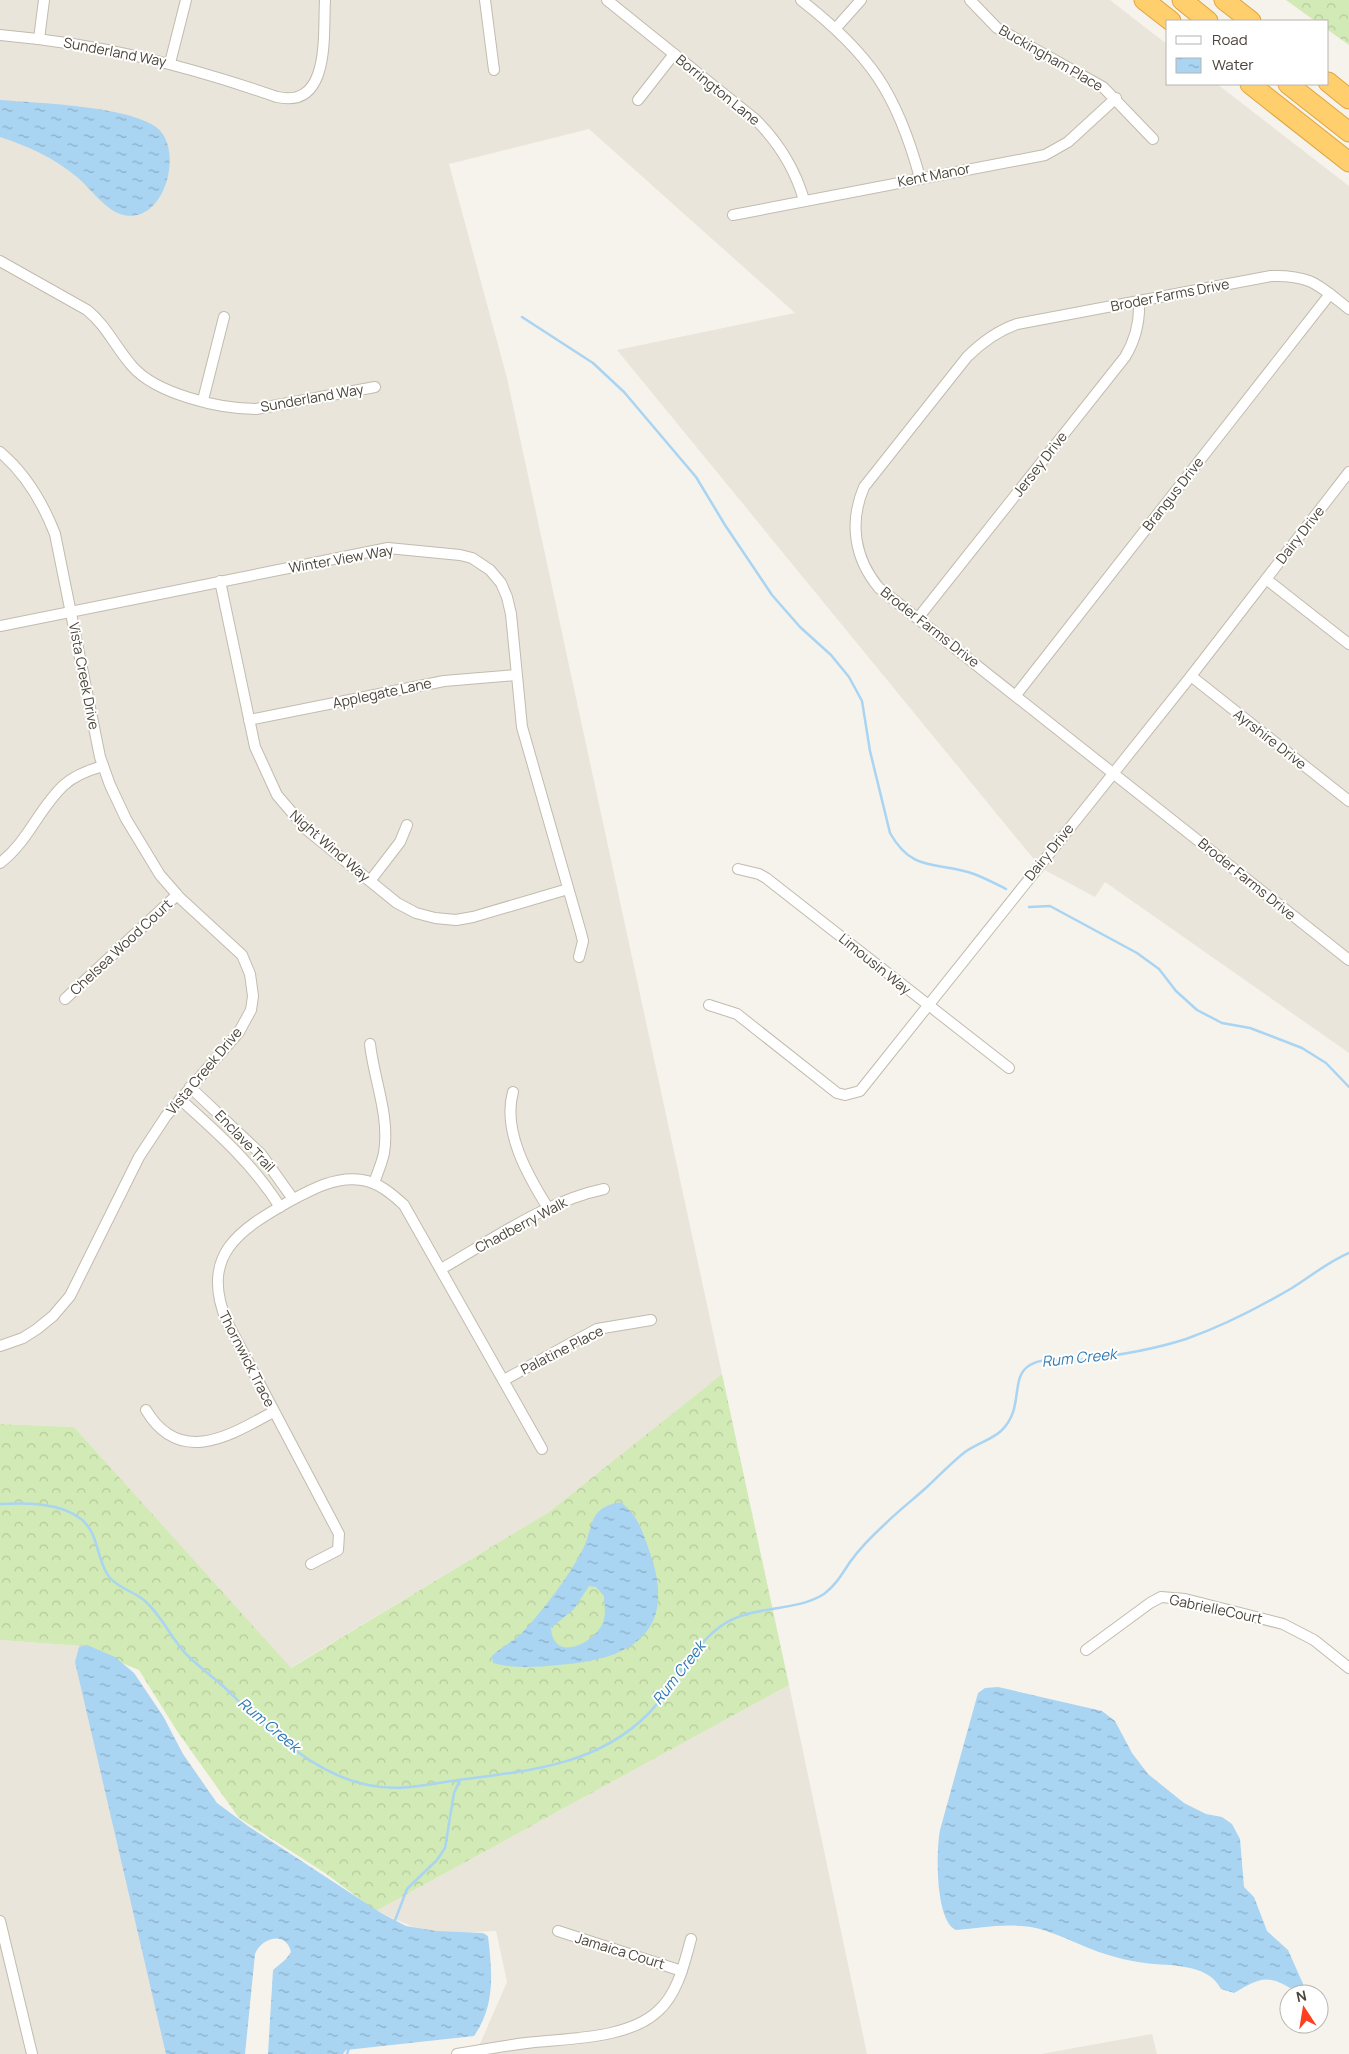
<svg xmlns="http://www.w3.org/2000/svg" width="1349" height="2054" viewBox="0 0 1349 2054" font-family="Manrope,sans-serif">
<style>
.residential{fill:#eae5da}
.forest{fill:url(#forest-crowns)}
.water{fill:url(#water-ripples);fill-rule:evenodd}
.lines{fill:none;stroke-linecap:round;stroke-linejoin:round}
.stream{stroke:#a9d4f2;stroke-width:2.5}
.street-casing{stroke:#c2bbae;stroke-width:12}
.highway-casing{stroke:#e0a43c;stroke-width:21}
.street{stroke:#fff;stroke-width:10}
.highway{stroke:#ffcf6e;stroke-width:19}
.labels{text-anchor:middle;stroke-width:4;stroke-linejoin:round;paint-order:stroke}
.street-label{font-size:14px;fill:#4b4439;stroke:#fff}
.water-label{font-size:15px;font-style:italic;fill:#2e7ab2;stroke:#fff}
</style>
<defs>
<pattern id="forest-crowns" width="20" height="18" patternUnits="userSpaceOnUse" patternTransform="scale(1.25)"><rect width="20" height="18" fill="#d2eab5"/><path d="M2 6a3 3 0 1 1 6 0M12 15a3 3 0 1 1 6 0" fill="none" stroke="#b6ca9c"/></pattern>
<pattern id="water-ripples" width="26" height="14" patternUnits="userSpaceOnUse" patternTransform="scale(1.25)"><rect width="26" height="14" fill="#a9d4f2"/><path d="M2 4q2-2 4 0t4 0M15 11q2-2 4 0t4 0" fill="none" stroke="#8caec5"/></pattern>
</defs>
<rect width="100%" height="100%" fill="#f6f3ec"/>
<g class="residential">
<polygon points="0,0 1110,0 1168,45 1168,84 1217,84 1349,186 1349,1053 1105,882 1095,897 1041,868 617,350 795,313 589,129 449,164 507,378 722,1374 549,1512 290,1668 74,1427 0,1424"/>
<polygon points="0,1640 80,1646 170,2054 0,2054"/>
<polygon points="789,1685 867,2054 472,2054 476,2053 507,1982 496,1931 430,1934 376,1911"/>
<polygon points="1152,2034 1157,2054 1041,2054"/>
</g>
<g class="forest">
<polygon points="1286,0 1349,0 1349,45 1328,30 1328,21 1315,21"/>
<polygon points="722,1374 789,1685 376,1911 325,1873 239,1818 177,1731 139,1670 80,1646 0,1640 0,1424 74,1427 291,1668 549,1512"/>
</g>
<g class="water">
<path d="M0,100c37,3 127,6 156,27 30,22 8,102 -36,87 -16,-6 -30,-26 -43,-37 -23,-19 -49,-31 -77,-40z"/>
<path d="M620,1502c18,12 23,31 30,51 28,80 -19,107 -92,112 -21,2 -44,4 -65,-2l-1,-7c9,-9 21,-14 30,-23 22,-24 46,-55 61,-84 11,-23 5,-41 37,-47zM589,1586l7,1 8,9c0,7 2,16 0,23 -5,23 -51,46 -53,9l23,-19z"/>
<path d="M87,1645l28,12 19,16 29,43 20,38 34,49 31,23 133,87 25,13 30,5 47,2 5,3c4,35 8,69 -14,100l-128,14 -3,4h-75l5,-84 13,-11 5,-7c-5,-22 -30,-14 -36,2l-10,100h-79l-91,-392 4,-15z"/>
<path d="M998,1687l104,24 13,10 17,32 16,21 36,29 22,11 16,3 10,7 8,15 4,48 10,10 13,34 21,19 16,36 -14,2c-24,-15 -33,-8 -56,5l-13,-4c-14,-28 -56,-22 -83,-27 -18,-3 -35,-8 -52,-15 -20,-8 -42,-20 -65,-21 -21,-2 -43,2 -65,4 -21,-9 -20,-79 -16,-100l38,-137 7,-5z"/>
</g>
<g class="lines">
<g class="stream">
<path d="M522,317l71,46 31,29 72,85 29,48 47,70 28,32 31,28 18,22 13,24 8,50 20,82c23,41 48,28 84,41 11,4 22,10 32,15"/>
<polyline points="1029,907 1050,906 1137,953 1159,969 1176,991 1197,1010 1222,1023 1250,1028 1302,1048 1326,1063 1349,1087"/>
<path d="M0,1504c26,-1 59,-2 81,15 19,15 15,42 29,59 10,11 25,14 35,23 17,15 26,37 41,53 12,12 26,22 38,33 40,38 87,87 144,98 32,7 60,-1 91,-5 67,-9 136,-14 187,-64 28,-27 43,-67 75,-90 31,-22 73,-13 103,-32 12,-9 18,-20 26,-32 10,-14 22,-26 34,-37 14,-14 30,-26 44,-39 12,-11 24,-24 37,-34 11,-8 26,-12 36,-21 24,-22 8,-54 29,-66 15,-9 33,-3 49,-5 36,-4 73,-10 107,-21 37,-13 72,-31 106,-51 19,-12 36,-26 57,-35"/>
<polyline points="394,1923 407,1889 437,1860 445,1848 454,1793 460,1780"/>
<polyline points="347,2054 349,2048"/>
</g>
<defs>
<g id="street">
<polyline points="485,0 494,70"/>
<path d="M607,0l149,120c23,23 39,49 48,80"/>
<path d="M801,0c69,54 96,93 119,178"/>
<polyline points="970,0 997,28 1103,87 1153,139"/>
<polyline points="836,28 861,0"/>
<path d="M0,35c100,9 182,29 277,62 54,12 46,-63 48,-97"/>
<polyline points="39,39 44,0"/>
<polyline points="170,63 186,0"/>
<polyline points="638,100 674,54"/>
<polyline points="733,215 1045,155 1068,142 1116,98"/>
<path d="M0,261l87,49c19,15 29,38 45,56 24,28 88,43 124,43l119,-22"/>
<path d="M1349,309c-31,-24 -37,-34 -78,-33l-254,48c-20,7 -35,18 -50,33l-103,130c-15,35 -10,71 15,101l470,372"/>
<polyline points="203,400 224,317"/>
<path d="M0,452c26,22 43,51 55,82l45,223 10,28 16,34 34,56 20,23 62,57 8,19 3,22 -2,14 -12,22 -73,84 -27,41 -69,139 -17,20 -16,13 -14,9 -23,8"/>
<polyline points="1266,579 1349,644"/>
<polyline points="220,581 255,747 277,795 306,829 397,903 416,913 435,918 456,920 473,917 568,889"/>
<path d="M918,618l207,-261c11,-18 15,-35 14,-56"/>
<polyline points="0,626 388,548 460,555 472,558 490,570 501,583 507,597 511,614 522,727 581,933 583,941 579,957"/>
<polyline points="1191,676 1349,801"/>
<polyline points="1016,695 1330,294"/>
<polyline points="249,720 444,681 516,675"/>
<path d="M0,863c28,-21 39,-55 64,-78 11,-10 25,-15 39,-19"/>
<polyline points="738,869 759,874 766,878 1009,1068"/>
<polyline points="370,881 400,842 407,825"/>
<polyline points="65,999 177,895"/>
<polyline points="709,1005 737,1014 837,1093 845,1095 860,1091 1191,676 1349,472"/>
<path d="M370,1044c4,36 20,72 14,109 -2,10 -7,21 -10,30"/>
<polyline points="190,1087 261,1154 293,1199"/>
<path d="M513,1092c-11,39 15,84 35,116"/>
<path d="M180,1099c38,34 73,65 100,108"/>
<path d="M441,1269c51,-29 105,-68 163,-80"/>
<polyline points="504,1380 597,1329 651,1320"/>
<path d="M146,1410c34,57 85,25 127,2"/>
<path d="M311,1564l27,-14 1,-16 -112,-212c-28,-67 12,-92 63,-121 22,-12 46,-25 72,-21 16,2 30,14 42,25l138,244"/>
<polyline points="1086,1650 1150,1603 1161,1597 1185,1599 1283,1624 1314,1640 1349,1668"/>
<polyline points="0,1921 32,2054"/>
<polyline points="558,1931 682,1971"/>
<path d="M457,2054c23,-4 46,-8 69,-11 40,-5 101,-3 132,-32 20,-18 26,-47 33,-72"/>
</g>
<g id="highway">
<polyline points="1144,0 1171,21"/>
<polyline points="1182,0 1208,21"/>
<polyline points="1224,0 1251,21"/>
<polyline points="1328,82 1349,99"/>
<polyline points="1250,84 1349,162"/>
<polyline points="1288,84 1349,132"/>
</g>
</defs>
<use href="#street" class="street-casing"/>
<use href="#highway" class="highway-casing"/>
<use href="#street" class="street"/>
<use href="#highway" class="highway"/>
</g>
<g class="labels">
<g class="street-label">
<text transform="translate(115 52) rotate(11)" y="5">Sunderland Way</text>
<text transform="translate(1051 58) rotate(30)" y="5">Buckingham Place</text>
<text transform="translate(718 90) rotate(39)" y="5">Borrington Lane</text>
<text transform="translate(934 175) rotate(-11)" y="5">Kent Manor</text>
<text transform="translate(1170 295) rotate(-11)" y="5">Broder Farms Drive</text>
<text transform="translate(312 398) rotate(-10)" y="5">Sunderland Way</text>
<text transform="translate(1040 464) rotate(-52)" y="5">Jersey Drive</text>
<text transform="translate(1173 494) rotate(-52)" y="5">Brangus Drive</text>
<text transform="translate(1300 535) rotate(-52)" y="5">Dairy Drive</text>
<text transform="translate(341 559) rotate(-10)" y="5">Winter View Way</text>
<text transform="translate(930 627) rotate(38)" y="5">Broder Farms Drive</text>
<text transform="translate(84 676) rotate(79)" y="5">Vista Creek Drive</text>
<text transform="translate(382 693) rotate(-12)" y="5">Applegate Lane</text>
<text transform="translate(1270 739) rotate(38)" y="5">Ayrshire Drive</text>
<text transform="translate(330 846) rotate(41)" y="5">Night Wind Way</text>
<text transform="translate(1049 852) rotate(-51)" y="5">Dairy Drive</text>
<text transform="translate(1247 879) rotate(39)" y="5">Broder Farms Drive</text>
<text transform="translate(121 947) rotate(-43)" y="5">Chelsea Wood Court</text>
<text transform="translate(875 964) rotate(39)" y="5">Limousin Way</text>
<text transform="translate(204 1071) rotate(-50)" y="5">Vista Creek Drive</text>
<text transform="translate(245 1141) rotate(46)" y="5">Enclave Trail</text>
<text transform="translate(521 1225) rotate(-28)" y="5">Chadberry Walk</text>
<text transform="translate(562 1350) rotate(-27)" y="5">Palatine Place</text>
<text transform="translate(247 1359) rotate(63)" y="5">Thornwick Trace</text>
<text transform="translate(1216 1609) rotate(12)" y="5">GabrielleCourt</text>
<text transform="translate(620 1951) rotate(17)" y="5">Jamaica Court</text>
</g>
<g class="water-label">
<text transform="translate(1079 1358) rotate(-6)" y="5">Rum Creek</text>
<text transform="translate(679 1673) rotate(-52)" y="5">Rum Creek</text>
<text transform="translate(269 1725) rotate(40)" y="5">Rum Creek</text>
</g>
</g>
<rect x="1166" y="20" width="162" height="65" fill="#ffffff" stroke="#b7b4b0"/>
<rect x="1176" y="36" width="25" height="8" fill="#ffffff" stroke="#b7b4b0"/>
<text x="1212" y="45" font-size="15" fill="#4b4439">Road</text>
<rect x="1176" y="58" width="25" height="15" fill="url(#water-ripples)" stroke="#b7b4b0"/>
<text x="1212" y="70" font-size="15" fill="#4b4439">Water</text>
<g transform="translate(1304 2009) rotate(348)"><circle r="24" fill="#ffffff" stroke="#b7b4b0"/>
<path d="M0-4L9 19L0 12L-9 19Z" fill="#fc3f1d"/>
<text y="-8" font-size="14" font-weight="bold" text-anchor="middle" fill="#4b4439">N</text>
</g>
</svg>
